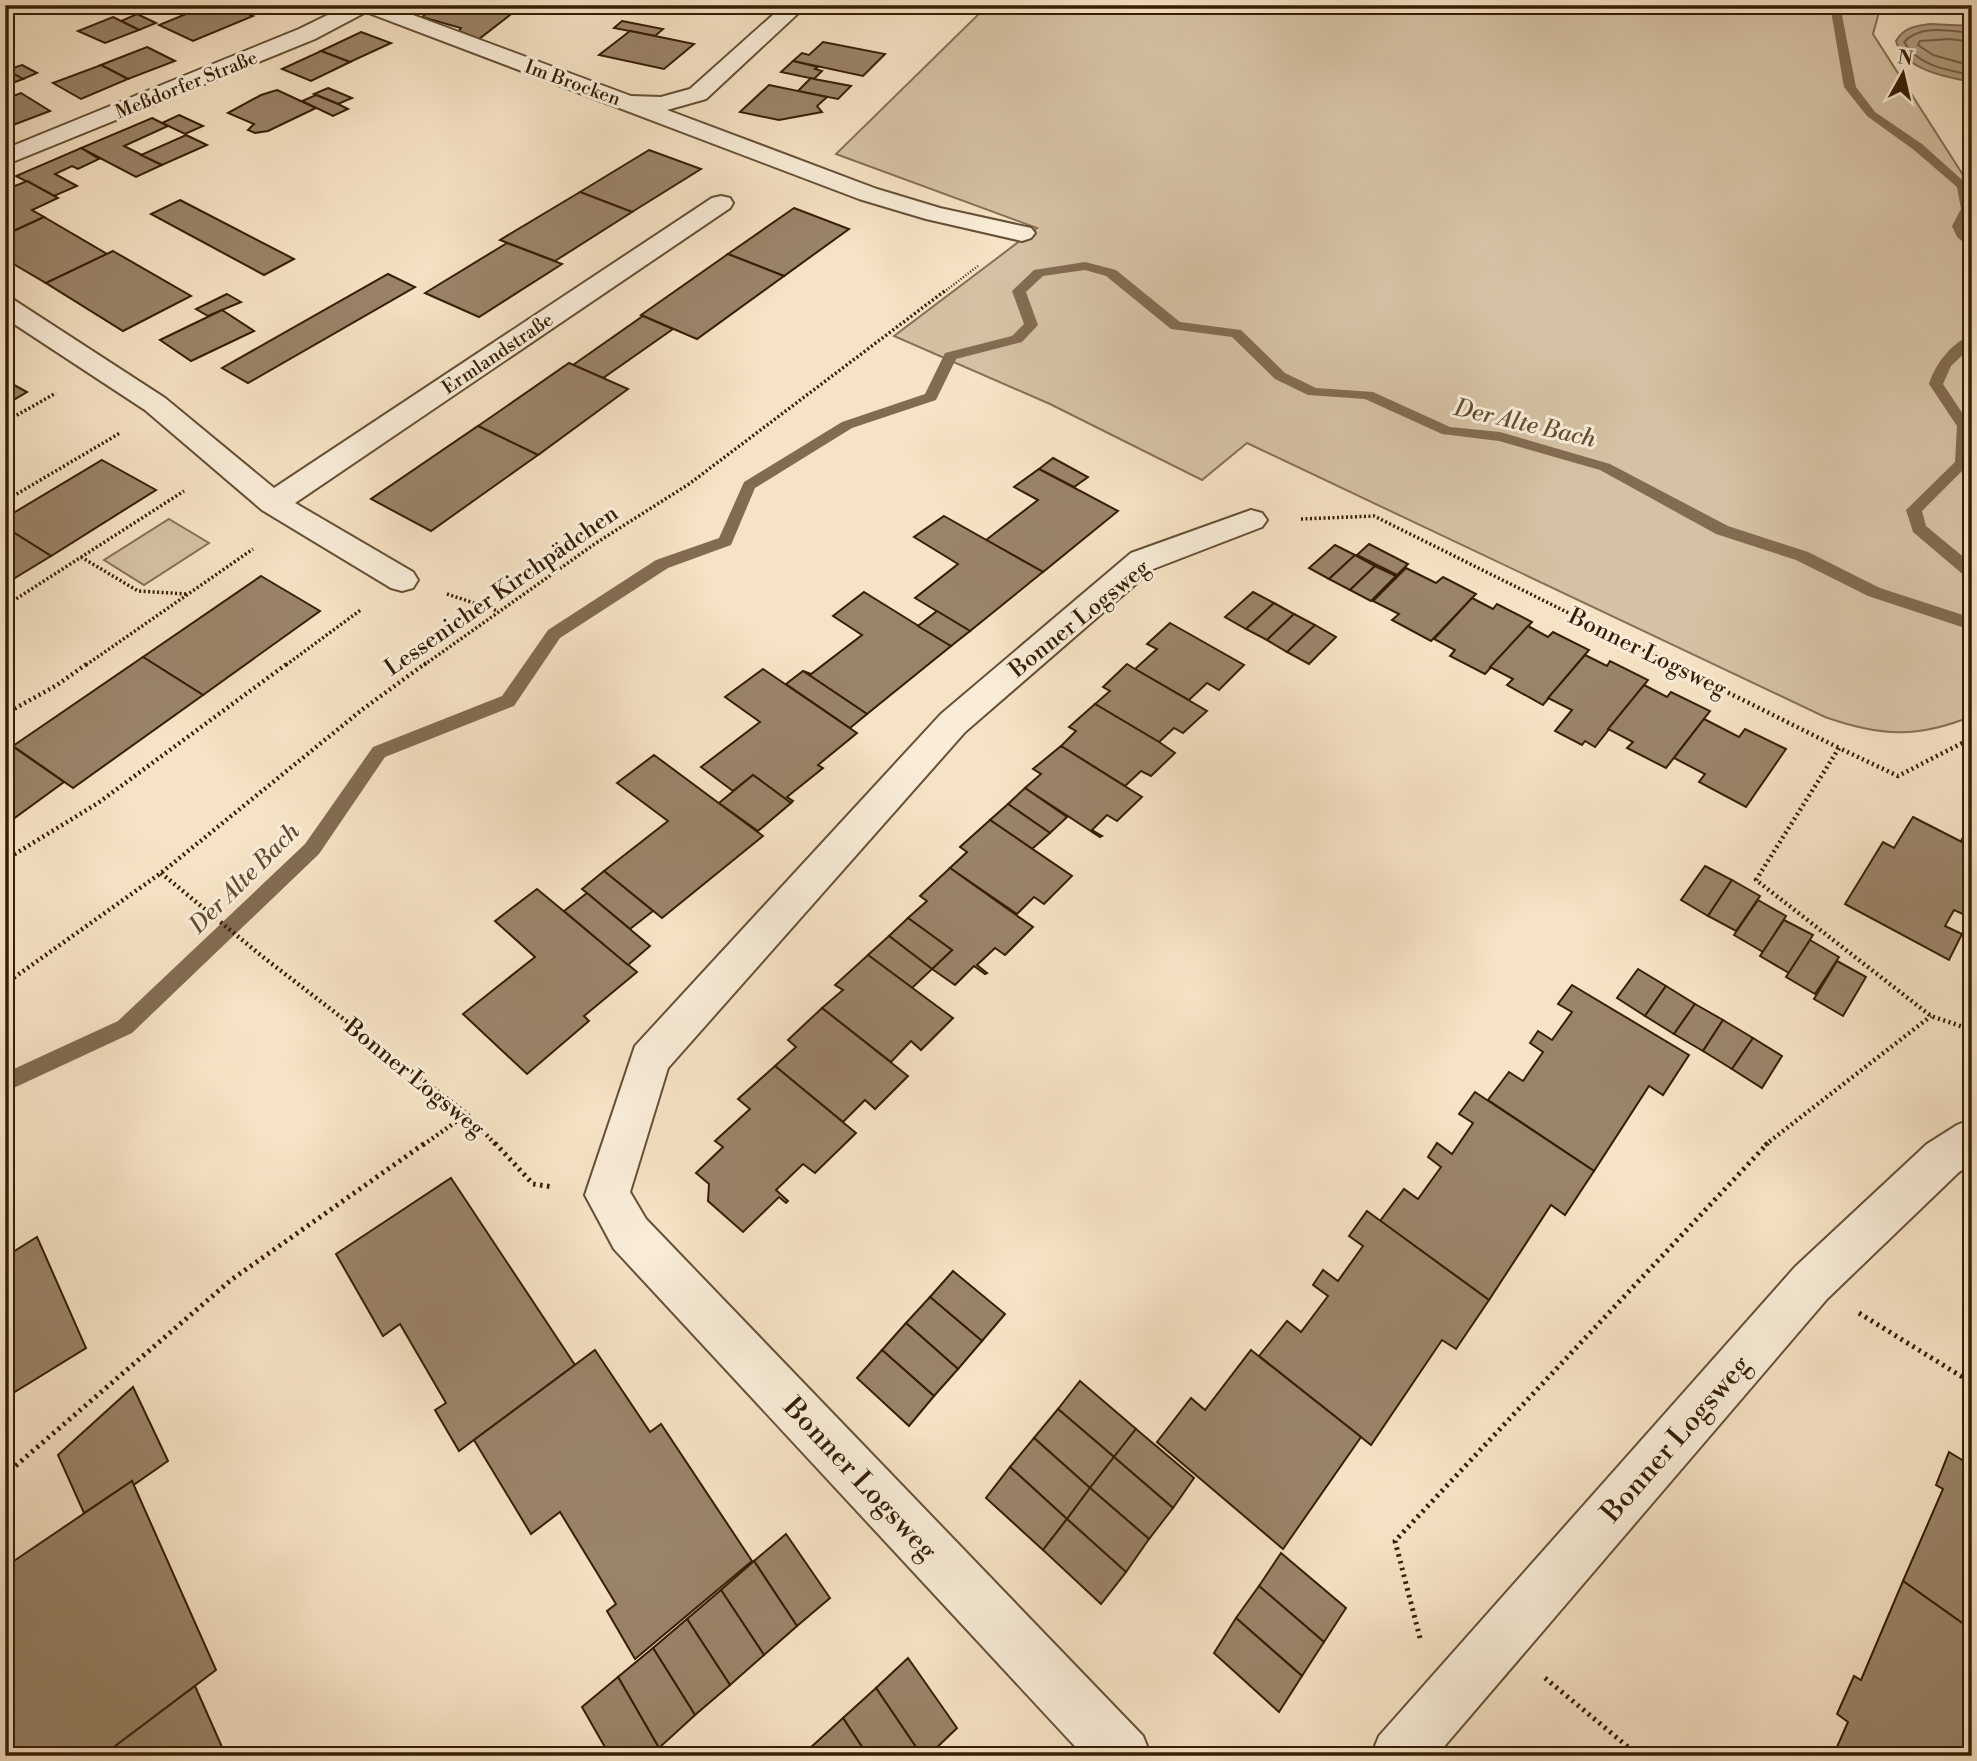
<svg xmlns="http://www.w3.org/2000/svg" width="1977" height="1761" viewBox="0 0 1977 1761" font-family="'Libre Bodoni',serif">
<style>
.green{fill:#d5c2a4;stroke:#867054;stroke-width:2}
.water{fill:#b5a084;stroke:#826c51;stroke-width:2}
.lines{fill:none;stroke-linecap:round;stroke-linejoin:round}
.shore{stroke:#765f44;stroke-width:2}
.stream{fill:#826c51;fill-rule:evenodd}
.building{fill:#9a8469;stroke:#361e05;stroke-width:2}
.minor-casing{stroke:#664f35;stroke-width:4}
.path-far3{stroke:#361e05;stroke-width:2.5;stroke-dasharray:1 2;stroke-linecap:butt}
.path-far2{stroke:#361e05;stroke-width:3.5;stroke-dasharray:2 2.5;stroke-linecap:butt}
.path-far1{stroke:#361e05;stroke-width:4.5;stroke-dasharray:2 3.5;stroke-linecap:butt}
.path{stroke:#361e05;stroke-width:5;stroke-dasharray:2.5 4.5;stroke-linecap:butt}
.minor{fill:#f9edd9;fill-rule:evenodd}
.labels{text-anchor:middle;stroke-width:6;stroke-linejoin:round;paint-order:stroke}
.far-street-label{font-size:19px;fill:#361e05;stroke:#f9edd9}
.street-label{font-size:23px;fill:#361e05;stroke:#f9edd9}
.water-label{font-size:24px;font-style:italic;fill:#624c31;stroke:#f9edd9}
.near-street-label{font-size:28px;fill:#361e05;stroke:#f9edd9}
</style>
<rect width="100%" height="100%" fill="#f6e3c5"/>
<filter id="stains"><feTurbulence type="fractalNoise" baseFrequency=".00286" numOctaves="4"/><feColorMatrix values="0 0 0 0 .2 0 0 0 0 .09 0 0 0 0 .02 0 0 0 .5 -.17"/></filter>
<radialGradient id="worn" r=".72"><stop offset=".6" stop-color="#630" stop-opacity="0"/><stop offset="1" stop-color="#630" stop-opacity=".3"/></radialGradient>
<g class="green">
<path d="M988,5h893l-8,29 99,155v527c-55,23 -93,20 -147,1l-578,-274 -45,37 -152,-76 -156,-68 143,-108 -201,-74z"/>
<polygon points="169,519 209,543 144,585 104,560"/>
</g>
<path class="water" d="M1930,24l42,2v56c-26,-5 -68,-12 -76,-41 8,-14 20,-15 34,-17z"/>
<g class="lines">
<g class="shore">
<path d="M1972,33c-23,-2 -51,-9 -68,9 14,24 43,28 68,33"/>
<polyline points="1972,42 1950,39 1920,41 1918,45 1933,55 1972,66"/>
</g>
<g class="stream">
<polygon points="1830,5 1840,5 1856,87 1875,112 1922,144 1969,186 1972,212 1964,226 1972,238 1972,249 1957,237 1952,226 1961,209 1957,187 1914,150 1867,116 1844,87"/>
<polygon points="1085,262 1116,270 1180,322 1241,330 1285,373 1316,388 1373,392 1450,427 1500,432 1610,464 1728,526 1808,552 1880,588 1963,615 1972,611 1972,625 1965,628 1868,596 1796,560 1716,534 1600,470 1499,441 1442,434 1365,399 1308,395 1275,379 1232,337 1171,329 1106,276 1085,270 1043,276 1026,292 1038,325 1022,342 956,359 936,400 852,428 755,488 731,545 668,568 560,638 514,706 385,757 319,854 132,1033 5,1092 5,1073 118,1021 305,844 373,747 502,696 548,630 656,560 719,538 744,482 842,422 925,394 945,353 1012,336 1024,324 1012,291 1034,270"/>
<polygon points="1972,265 1972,278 1965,274 1967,266"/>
<path d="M1972,335v11l-21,20 -8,18 28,42 -1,37 -48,48 4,15 46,38v14l-6,-1 -53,-45 -7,-22 49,-48 2,-36 -28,-42c6,-20 23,-42 43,-49z"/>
</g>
</g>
<g class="building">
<polygon points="5,5 35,5 5,15"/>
<polygon points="208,5 228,5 253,16 193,41 159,25"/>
<polygon points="438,5 523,5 479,39 459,31 461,28 422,17"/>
<polygon points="137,14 156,23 139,30 121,21"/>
<polygon points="113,17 139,30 105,43 78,31"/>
<polygon points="622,21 663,29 655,36 614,28"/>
<polygon points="630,31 655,36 694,44 664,69 599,55"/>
<polygon points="361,32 391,43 350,62 321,51"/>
<polygon points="823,42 885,54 863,76 793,61 802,53 809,55"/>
<polygon points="147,47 175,61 128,79 101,65"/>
<polygon points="321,51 350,62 311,81 282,69"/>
<polygon points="793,61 818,67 815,69 822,71 814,79 781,72"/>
<polygon points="22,65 37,73 23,79 7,70"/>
<polygon points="101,65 128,79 81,99 53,83"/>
<polygon points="7,70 23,79 7,85"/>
<polygon points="811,78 814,79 851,86 838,99 798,91"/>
<polygon points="769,85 827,97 817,106 822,112 779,120 740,112"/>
<polygon points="328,88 352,98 338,104 314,94"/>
<polygon points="277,90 316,108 268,131 255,133 248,130 254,124 228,113 261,95"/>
<polygon points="21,93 50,111 5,128 5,99"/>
<polygon points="316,95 338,104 348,109 333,116 302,101"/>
<polygon points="179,115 203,126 185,134 162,123"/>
<polygon points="152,118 168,126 124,146 162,165 136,177 81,148"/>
<polygon points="186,135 207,145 162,165 141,155"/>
<polygon points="81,148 99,159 78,169 72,166 55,174 77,186 54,196 16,176"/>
<polygon points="649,150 701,169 632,212 580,192"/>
<polygon points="27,181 58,198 32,210 44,217 5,235 5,190"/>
<polygon points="580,192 632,212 555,261 500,240"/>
<polygon points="180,200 294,259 264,275 151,214"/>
<polygon points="794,208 849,229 784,276 728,254"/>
<polygon points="44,217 107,254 46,283 5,259 5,235"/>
<polygon points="507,243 562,264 479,317 425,293"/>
<polygon points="113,251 191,296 123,331 46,283"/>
<polygon points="728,254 784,276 697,339 641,315"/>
<polygon points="388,274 415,287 248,383 222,368"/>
<polygon points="227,294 241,302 208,316 196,309"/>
<polygon points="222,310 254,331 191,361 160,340"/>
<polygon points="643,316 673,329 603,378 573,365"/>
<polygon points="569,363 628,389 538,455 478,426"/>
<polygon points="5,380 27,392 5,405"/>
<polygon points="478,426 538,455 431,531 371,499"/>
<polygon points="1053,458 1088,477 1074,487 1039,469"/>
<polygon points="102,460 156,490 51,556 5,527 5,518"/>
<polygon points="1039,469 1118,511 1043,572 986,540 1038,500 1014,487"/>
<polygon points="944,516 1043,572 970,631 915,598 958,564 914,537"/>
<polygon points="5,527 51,556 5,584"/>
<polygon points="1369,544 1408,564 1397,575 1357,555"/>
<polygon points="1335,545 1355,555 1329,579 1309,568"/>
<polygon points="1355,555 1375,566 1350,590 1329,579"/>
<polygon points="1375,566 1396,576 1371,601 1350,590"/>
<polygon points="1406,568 1436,583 1443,577 1476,594 1431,641 1392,620 1399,614 1373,601"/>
<polygon points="261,576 320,611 203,695 143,657"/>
<polygon points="864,592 951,646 867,714 803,671 811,674 862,635 833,616"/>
<polygon points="1253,592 1274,603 1246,629 1225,617"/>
<polygon points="1472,598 1493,609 1497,604 1532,622 1485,674 1450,656 1455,650 1434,639"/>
<polygon points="1274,603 1294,614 1267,640 1246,629"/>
<polygon points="937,611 970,631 951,646 918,626"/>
<polygon points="1294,614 1315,625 1287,652 1267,640"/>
<polygon points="1170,623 1244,665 1219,690 1207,683 1189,700 1135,669 1157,649 1147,644"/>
<polygon points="1315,625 1336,637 1309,664 1287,652"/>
<polygon points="1528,626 1548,637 1553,632 1589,650 1543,705 1507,685 1513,679 1490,667"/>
<polygon points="1585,655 1607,666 1610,661 1648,680 1595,747 1585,741 1582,745 1555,731 1572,710 1548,698"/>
<polygon points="143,657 203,695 73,788 13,746"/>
<polygon points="1127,664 1135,669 1207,711 1183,733 1174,728 1159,742 1095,704 1110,691 1103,687"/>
<polygon points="763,669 857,733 818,765 823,768 787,797 793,801 791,803 753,775 733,791 701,767 760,722 725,697"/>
<polygon points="803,671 867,714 850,728 786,684"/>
<polygon points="1644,685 1667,697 1671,692 1710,711 1666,768 1627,748 1633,742 1608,729"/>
<polygon points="1095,704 1159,742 1175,753 1151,776 1141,771 1125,786 1061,746 1076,731 1069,727"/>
<polygon points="1704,719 1739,737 1745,729 1786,749 1746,807 1699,782 1705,774 1674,758"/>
<polygon points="5,741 64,782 5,825"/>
<polygon points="1061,746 1142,797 1117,821 1107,815 1092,830 1102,836 1100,837 1025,788 1041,774 1033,769"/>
<polygon points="654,755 763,836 662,918 604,871 668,821 617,783"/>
<polygon points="753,775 791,803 758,831 719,803"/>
<polygon points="1025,788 1067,817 1050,833 1008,804"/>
<polygon points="1008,804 1050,833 1032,849 990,820"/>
<polygon points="1913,817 1972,847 1972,918 1954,910 1945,926 1962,934 1949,960 1845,904 1883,842 1894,848"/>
<polygon points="990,820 1072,876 1044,904 1034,897 1017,914 950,868 967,852 960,847"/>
<polygon points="1972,821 1972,847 1961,841"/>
<polygon points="1705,866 1732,880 1708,916 1681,900"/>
<polygon points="950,868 1033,927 1005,955 995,948 977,965 987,973 985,974 974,966 955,985 932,969 952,950 908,918 927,901 920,896"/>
<polygon points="604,871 653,911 630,929 582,889"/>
<polygon points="1732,880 1760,896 1736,931 1708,916"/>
<polygon points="537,889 637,972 584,1016 589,1021 527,1074 463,1014 535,957 495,921"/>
<polygon points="587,893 650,946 628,965 564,911"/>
<polygon points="1758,900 1786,916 1763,952 1734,935"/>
<polygon points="908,918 952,950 932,969 889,936"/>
<polygon points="1784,920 1813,935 1789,973 1760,956"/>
<polygon points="889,936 932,969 912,988 868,955"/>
<polygon points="1810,940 1839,957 1815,994 1786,977"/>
<polygon points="868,955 953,1018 921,1050 911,1041 891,1062 822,1008 843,990 835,985"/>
<polygon points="1837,961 1866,977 1843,1016 1814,999"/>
<polygon points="1638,969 1666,986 1645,1016 1617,998"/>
<polygon points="1572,985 1689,1055 1663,1095 1649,1086 1594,1171 1488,1100 1509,1072 1523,1081 1543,1052 1530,1043 1538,1031 1552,1040 1572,1012 1558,1004"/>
<polygon points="1666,986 1695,1004 1674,1034 1645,1016"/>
<polygon points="1695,1004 1723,1020 1703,1051 1674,1034"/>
<polygon points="822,1008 908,1076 875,1109 865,1100 843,1122 775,1066 796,1047 788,1040"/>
<polygon points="1723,1020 1753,1038 1732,1069 1703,1051"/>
<polygon points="1753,1038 1782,1056 1762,1088 1732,1069"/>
<polygon points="775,1066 856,1133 815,1173 803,1164 776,1190 788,1201 786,1203 779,1197 743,1232 708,1201 709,1184 696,1173 723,1147 715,1141 750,1109 738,1099"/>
<polygon points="1475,1092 1594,1171 1565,1215 1551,1205 1489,1300 1380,1221 1404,1189 1418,1199 1441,1167 1428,1157 1437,1143 1452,1154 1473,1123 1459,1114"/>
<polygon points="451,1178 575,1365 459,1451 435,1410 446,1403 400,1324 383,1336 336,1254"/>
<polygon points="1367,1211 1489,1300 1456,1349 1442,1340 1371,1445 1259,1356 1287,1321 1301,1332 1328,1296 1313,1285 1323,1270 1338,1281 1363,1246 1349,1236"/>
<polygon points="37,1237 86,1348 5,1398 5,1257"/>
<polygon points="953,1271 1005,1314 982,1341 930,1297"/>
<polygon points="930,1297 982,1341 958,1369 906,1323"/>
<polygon points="906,1323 958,1369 934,1396 882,1350"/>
<polygon points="595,1350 650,1432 661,1424 752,1561 635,1659 607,1611 616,1604 560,1512 531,1534 474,1440"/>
<polygon points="882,1350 934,1396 909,1426 857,1378"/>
<polygon points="1251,1350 1361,1437 1283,1549 1157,1442 1191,1398 1205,1410"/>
<polygon points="1080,1381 1136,1429 1114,1457 1058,1409"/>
<polygon points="133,1387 168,1461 132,1486 132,1481 84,1513 58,1455"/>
<polygon points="1058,1409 1114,1457 1090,1488 1034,1438"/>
<polygon points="1136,1429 1194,1478 1173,1508 1114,1457"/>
<polygon points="1034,1438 1090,1488 1067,1519 1010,1467"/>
<polygon points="1949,1452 1972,1466 1972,1630 1903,1581 1943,1489 1936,1485"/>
<polygon points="1114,1457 1173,1508 1149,1539 1090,1488"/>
<polygon points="1010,1467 1067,1519 1043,1550 986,1498"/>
<polygon points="132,1481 216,1670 102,1756 16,1756 5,1726 5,1567"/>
<polygon points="1090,1488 1149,1539 1126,1572 1067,1519"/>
<polygon points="1067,1519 1126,1572 1101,1604 1043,1550"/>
<polygon points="786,1534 830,1598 797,1626 754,1561"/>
<polygon points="1281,1553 1346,1608 1324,1642 1259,1586"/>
<polygon points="754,1561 797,1626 764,1655 721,1590"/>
<polygon points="1903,1581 1972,1630 1972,1756 1833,1756 1848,1722 1837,1714 1854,1676 1861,1680"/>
<polygon points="1259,1586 1324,1642 1302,1676 1236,1618"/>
<polygon points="721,1590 764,1655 730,1685 687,1619"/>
<polygon points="1236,1618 1302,1676 1279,1712 1214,1653"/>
<polygon points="687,1619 730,1685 695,1715 653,1648"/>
<polygon points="653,1648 695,1715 659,1748 618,1677"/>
<polygon points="908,1658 957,1728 928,1756 922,1756 876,1688"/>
<polygon points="618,1677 659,1748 651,1756 610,1756 582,1707"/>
<polygon points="195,1686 226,1756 102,1756"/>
<polygon points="876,1688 922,1756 868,1756 843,1718"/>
<polygon points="843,1718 868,1756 813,1756 809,1749"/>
</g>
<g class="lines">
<defs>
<g id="minor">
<polygon points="348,5 386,5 631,96 661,97 690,89 784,5 807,5 706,99 667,110 877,189 940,208 1031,228 1035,233 1031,238 1022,241 926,219 859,199 366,12 315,39 5,165 5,149 299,29"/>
<polygon points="721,196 730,198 733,203 730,208 295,503 413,572 418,580 413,588 402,591 391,588 262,510 145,410 5,318 5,298 14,300 165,398 274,488 712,198"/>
<polygon points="1251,510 1262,513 1267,520 1262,527 1153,569 965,732 668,1068 630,1192 646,1219 1143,1736 1151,1756 1084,1756 614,1249 585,1195 635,1046 941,714 1131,553"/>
<polygon points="1972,1119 1972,1164 1959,1172 1827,1299 1436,1756 1371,1756 1379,1736 1795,1267 1927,1144 1957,1125"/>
</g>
</defs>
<use href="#minor" class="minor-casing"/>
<polyline class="path-far3" points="944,292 978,266"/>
<g class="path-far2">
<polyline points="5,422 56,393"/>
<polyline points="5,501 120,433"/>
<polyline points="1301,519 1374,516 1673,665"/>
<polyline points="81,557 138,591 187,594"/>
<polyline points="447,594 498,611"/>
<polyline points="5,606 184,491"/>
<polyline points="86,665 253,549"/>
<polyline points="286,665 362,609"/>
<polyline points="424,665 596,543 689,484 946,290"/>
</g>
<g class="path-far1">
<polyline points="1669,663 1839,748"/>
<polyline points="5,714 57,685 88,663"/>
<polyline points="1972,738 1898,776 1839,748 1756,880 1931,1016 1972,1030"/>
<polyline points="5,860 98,803 288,663"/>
<polyline points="161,873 263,957 467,1114 496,1145"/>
<polyline points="5,984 161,873 363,709 426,663"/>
<polyline points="423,1145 467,1114"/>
<polyline points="1765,1145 1931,1016"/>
</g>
<g class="path">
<polyline points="495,1143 533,1184 553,1187"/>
<polyline points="1859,1313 1972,1383"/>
<polyline points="5,1475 231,1280 425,1143"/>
<polyline points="1420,1638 1395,1541 1768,1143"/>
<polyline points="1545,1678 1639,1756"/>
</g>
<use href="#minor" class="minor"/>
</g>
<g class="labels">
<g class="far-street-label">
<text transform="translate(573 82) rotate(20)" y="7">Im Brocken</text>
<text transform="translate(186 84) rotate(-22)" y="7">Meßdorfer Straße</text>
<text transform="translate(497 353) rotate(-34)" y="7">Ermlandstraße</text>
</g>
<g class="street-label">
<text transform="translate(501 590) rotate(-35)" y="8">Lessenicher Kirchpädchen</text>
<text transform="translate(1079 618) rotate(-39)" y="8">Bonner Logsweg</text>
<text transform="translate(1648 652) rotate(26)" y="8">Bonner Logsweg</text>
<text transform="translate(415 1077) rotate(39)" y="8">Bonner Logsweg</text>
</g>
<g class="water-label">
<text transform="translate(1525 423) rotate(13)" y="8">Der Alte Bach</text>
<text transform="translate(244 878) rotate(-45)" y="8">Der Alte Bach</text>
</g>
<g class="near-street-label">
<text transform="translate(1675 1438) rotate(-49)" y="10">Bonner Logsweg</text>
<text transform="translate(861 1478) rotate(47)" y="10">Bonner Logsweg</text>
</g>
</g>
<rect width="1977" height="1761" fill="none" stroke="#f6e3c5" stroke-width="28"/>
<rect x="7" y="7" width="1963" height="1747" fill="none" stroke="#361e05" stroke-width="3.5"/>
<rect x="14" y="14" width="1949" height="1733" fill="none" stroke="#361e05" stroke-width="2"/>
<g transform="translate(1903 74) rotate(8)" stroke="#f9edd9" stroke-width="5" paint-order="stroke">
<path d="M0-5L12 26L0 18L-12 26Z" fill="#361e05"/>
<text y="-10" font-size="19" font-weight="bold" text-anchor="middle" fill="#361e05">N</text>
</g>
<rect width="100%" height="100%" filter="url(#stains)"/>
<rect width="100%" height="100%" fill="url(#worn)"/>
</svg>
